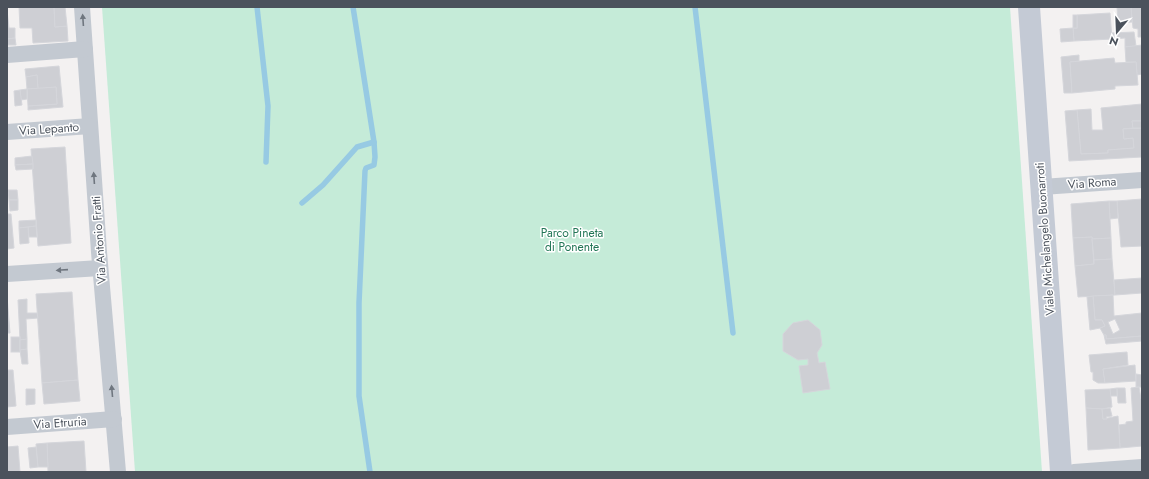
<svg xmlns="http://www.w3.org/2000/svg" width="1149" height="479" viewBox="0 0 1149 479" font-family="Jost,sans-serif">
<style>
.green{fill:#c5ebd8}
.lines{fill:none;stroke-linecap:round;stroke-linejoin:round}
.stream{stroke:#97cae3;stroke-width:5.5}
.building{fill:#cecfd4;stroke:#d5d6db;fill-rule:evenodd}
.street{stroke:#c3c9d1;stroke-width:16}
.secondary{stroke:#c4cad5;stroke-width:22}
.oneway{fill:#6f767f}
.labels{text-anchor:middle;stroke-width:3;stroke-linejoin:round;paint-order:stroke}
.street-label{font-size:12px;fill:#4b525c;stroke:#fff}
.park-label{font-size:12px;fill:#227656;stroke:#fff}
</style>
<rect width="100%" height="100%" fill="#f3f1f1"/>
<polygon class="green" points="102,7 1010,7 1042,472 135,472"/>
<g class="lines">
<g class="stream">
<polyline points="257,7 268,106 266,162"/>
<polyline points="353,7 374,142 375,157 374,165 366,168 365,171 359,303 359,396 370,472"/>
<polyline points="695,7 733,333"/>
<polyline points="302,203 323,185 357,147 374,142"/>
</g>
</g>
<g class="building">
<polygon points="19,7 54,7 55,27 67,26 68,41 33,43 32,28 20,28"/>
<polygon points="54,7 65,7 67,26 55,27"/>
<polygon points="1117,7 1131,7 1132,22 1118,23"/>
<polygon points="1131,7 1142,7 1142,37 1138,37 1138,29 1133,28"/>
<polygon points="7,10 9,28 15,28 15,38 7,39"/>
<polygon points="1110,13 1112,39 1074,41 1073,28 1077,28 1077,15"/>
<rect x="1073" y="15" width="4" height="13"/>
<polygon points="1073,28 1074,41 1061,42 1060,29"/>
<polygon points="1134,32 1136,46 1125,47 1125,38 1112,39 1111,33"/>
<polygon points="15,38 16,45 7,45 7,39"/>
<polygon points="1142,45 1142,74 1137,75 1136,62 1126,62 1125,47"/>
<polygon points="1079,55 1079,61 1070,62 1072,93 1064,93 1061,57"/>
<polygon points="1114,58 1115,63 1136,62 1138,85 1115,86 1115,89 1072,93 1070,62"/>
<polygon points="59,66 63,107 28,110 28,106 57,104 56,87 38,89 37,75 26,77 25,69"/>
<polygon points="37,75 38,89 27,89 26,77"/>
<polygon points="56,87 57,104 28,106 27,89"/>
<polygon points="27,89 27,99 21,100 20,90"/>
<polygon points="20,90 22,105 15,106 14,91"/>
<polygon points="1142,104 1142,121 1132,121 1133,128 1123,129 1124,139 1133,138 1134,148 1108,150 1108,153 1081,154 1077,110 1091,109 1092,130 1103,130 1101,108"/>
<polygon points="1077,110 1081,154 1108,153 1108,150 1134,148 1133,138 1124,139 1123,129 1142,128 1142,157 1069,161 1065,111"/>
<polygon points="1132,121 1142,121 1142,128 1133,128"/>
<polygon points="65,147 71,243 38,246 31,149"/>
<polygon points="32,156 33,164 15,165 15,158"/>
<polygon points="33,164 33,169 16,170 15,165"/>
<polygon points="8,190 17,190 18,200 9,200"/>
<polygon points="1142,199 1142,246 1121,247 1117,201"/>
<polygon points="9,200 18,200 18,210 10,211"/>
<polygon points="1109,201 1117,201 1118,218 1110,219"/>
<polygon points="1109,201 1111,238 1092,239 1092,237 1073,238 1071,204"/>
<polygon points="7,214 11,214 14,248 7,249"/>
<polygon points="36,220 36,226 19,228 19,221"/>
<polygon points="36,226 37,237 29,237 28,227"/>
<polygon points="28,227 29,243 20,244 19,228"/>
<polygon points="1092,237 1094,264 1075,266 1073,238"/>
<polygon points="1111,238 1112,259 1094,260 1092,239"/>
<polygon points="1112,259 1115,295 1078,297 1075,266 1094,264 1094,260"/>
<polygon points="1142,278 1142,293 1115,295 1114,280"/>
<polygon points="72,292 78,380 42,383 36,294"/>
<path d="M1113,295l1,21 28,-3v23l-36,3v-4h-2l-4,-7 5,-2 -3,-6h-7l-2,-24zM1115,319l5,11 -7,4 -5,-12z"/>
<polygon points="7,296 10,333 7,333"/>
<polygon points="1093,296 1095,320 1102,320 1105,326 1100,328 1090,330 1087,297"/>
<polygon points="27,299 27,313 37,313 38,318 26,319 27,339 20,340 18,300"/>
<polygon points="808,320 820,330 822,345 817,353 819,363 825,362 830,389 803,393 799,366 808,365 808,359 798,360 783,351 783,334 793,323"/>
<polygon points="1104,335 1106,335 1106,339 1142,336 1142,341 1106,344"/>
<rect x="11" y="337" width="9" height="15"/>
<polygon points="27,339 27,349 20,350 20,340"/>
<polygon points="27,349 28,364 22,364 20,350"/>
<polygon points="1127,352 1128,365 1103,369 1105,383 1098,383 1093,380 1093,372 1091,372 1089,355"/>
<polygon points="1135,365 1136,381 1105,383 1103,369"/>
<polygon points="7,370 13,370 16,406 7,407"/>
<polygon points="1136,374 1142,375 1142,387 1136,387"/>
<polygon points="78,380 80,401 44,404 42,383"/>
<polygon points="1139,387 1141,399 1142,399 1142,446 1120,448 1119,425 1126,424 1126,422 1133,421 1131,388"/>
<polygon points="1117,388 1117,396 1110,396 1110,389"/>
<polygon points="1117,388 1125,388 1126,403 1118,403"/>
<polygon points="26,389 35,389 35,404 26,405"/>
<polygon points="1110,389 1112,407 1102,409 1086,408 1085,390"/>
<polygon points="1086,408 1102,409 1103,419 1118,416 1120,448 1088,450"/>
<polygon points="1110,408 1112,416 1106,417 1107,419 1103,419 1102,409"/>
<polygon points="84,441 86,472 48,472 47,443"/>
<polygon points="47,443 48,467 38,467 36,444"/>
<polygon points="18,446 20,472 7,472 7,447"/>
<polygon points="36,447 38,467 30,468 28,448"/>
</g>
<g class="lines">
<g class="street">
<polyline points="82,7 99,252 118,472"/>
<polyline points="7,55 85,49"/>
<polyline points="7,132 90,126"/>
<polyline points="1042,187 1142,180"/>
<polyline points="7,274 100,268"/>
<polyline points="7,427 114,419"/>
<polyline points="1074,472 1142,467"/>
</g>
<polyline class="secondary" points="1029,7 1061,472"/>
</g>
<defs><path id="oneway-solid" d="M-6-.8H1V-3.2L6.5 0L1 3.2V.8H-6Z"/></defs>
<g class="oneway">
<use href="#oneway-solid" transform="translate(83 20) rotate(-94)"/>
<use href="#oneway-solid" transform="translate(94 178) rotate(-94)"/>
<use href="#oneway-solid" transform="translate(62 270) rotate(176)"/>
<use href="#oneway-solid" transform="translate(112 391) rotate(-95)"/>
</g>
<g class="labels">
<g class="street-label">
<text transform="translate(49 129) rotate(-4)" y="4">Via Lepanto</text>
<text transform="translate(1092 183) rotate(-4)" y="4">Via Roma</text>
<text transform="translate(1045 239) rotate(-94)" y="4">Viale Michelangelo Buonarroti</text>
<text transform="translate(99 240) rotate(-94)" y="4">Via Antonio Fratti</text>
<text transform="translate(60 423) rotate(-4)" y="4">Via Etruria</text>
</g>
<g class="park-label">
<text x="572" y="237">Parco Pineta<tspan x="572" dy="14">di Ponente</tspan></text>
</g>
</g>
<rect width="1149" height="479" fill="none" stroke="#4b525c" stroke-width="16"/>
<g transform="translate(1117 32) rotate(199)" stroke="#ffffff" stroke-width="3" paint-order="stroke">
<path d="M0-3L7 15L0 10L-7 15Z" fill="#4b525c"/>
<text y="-6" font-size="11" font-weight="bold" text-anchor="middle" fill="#4b525c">N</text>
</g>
</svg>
